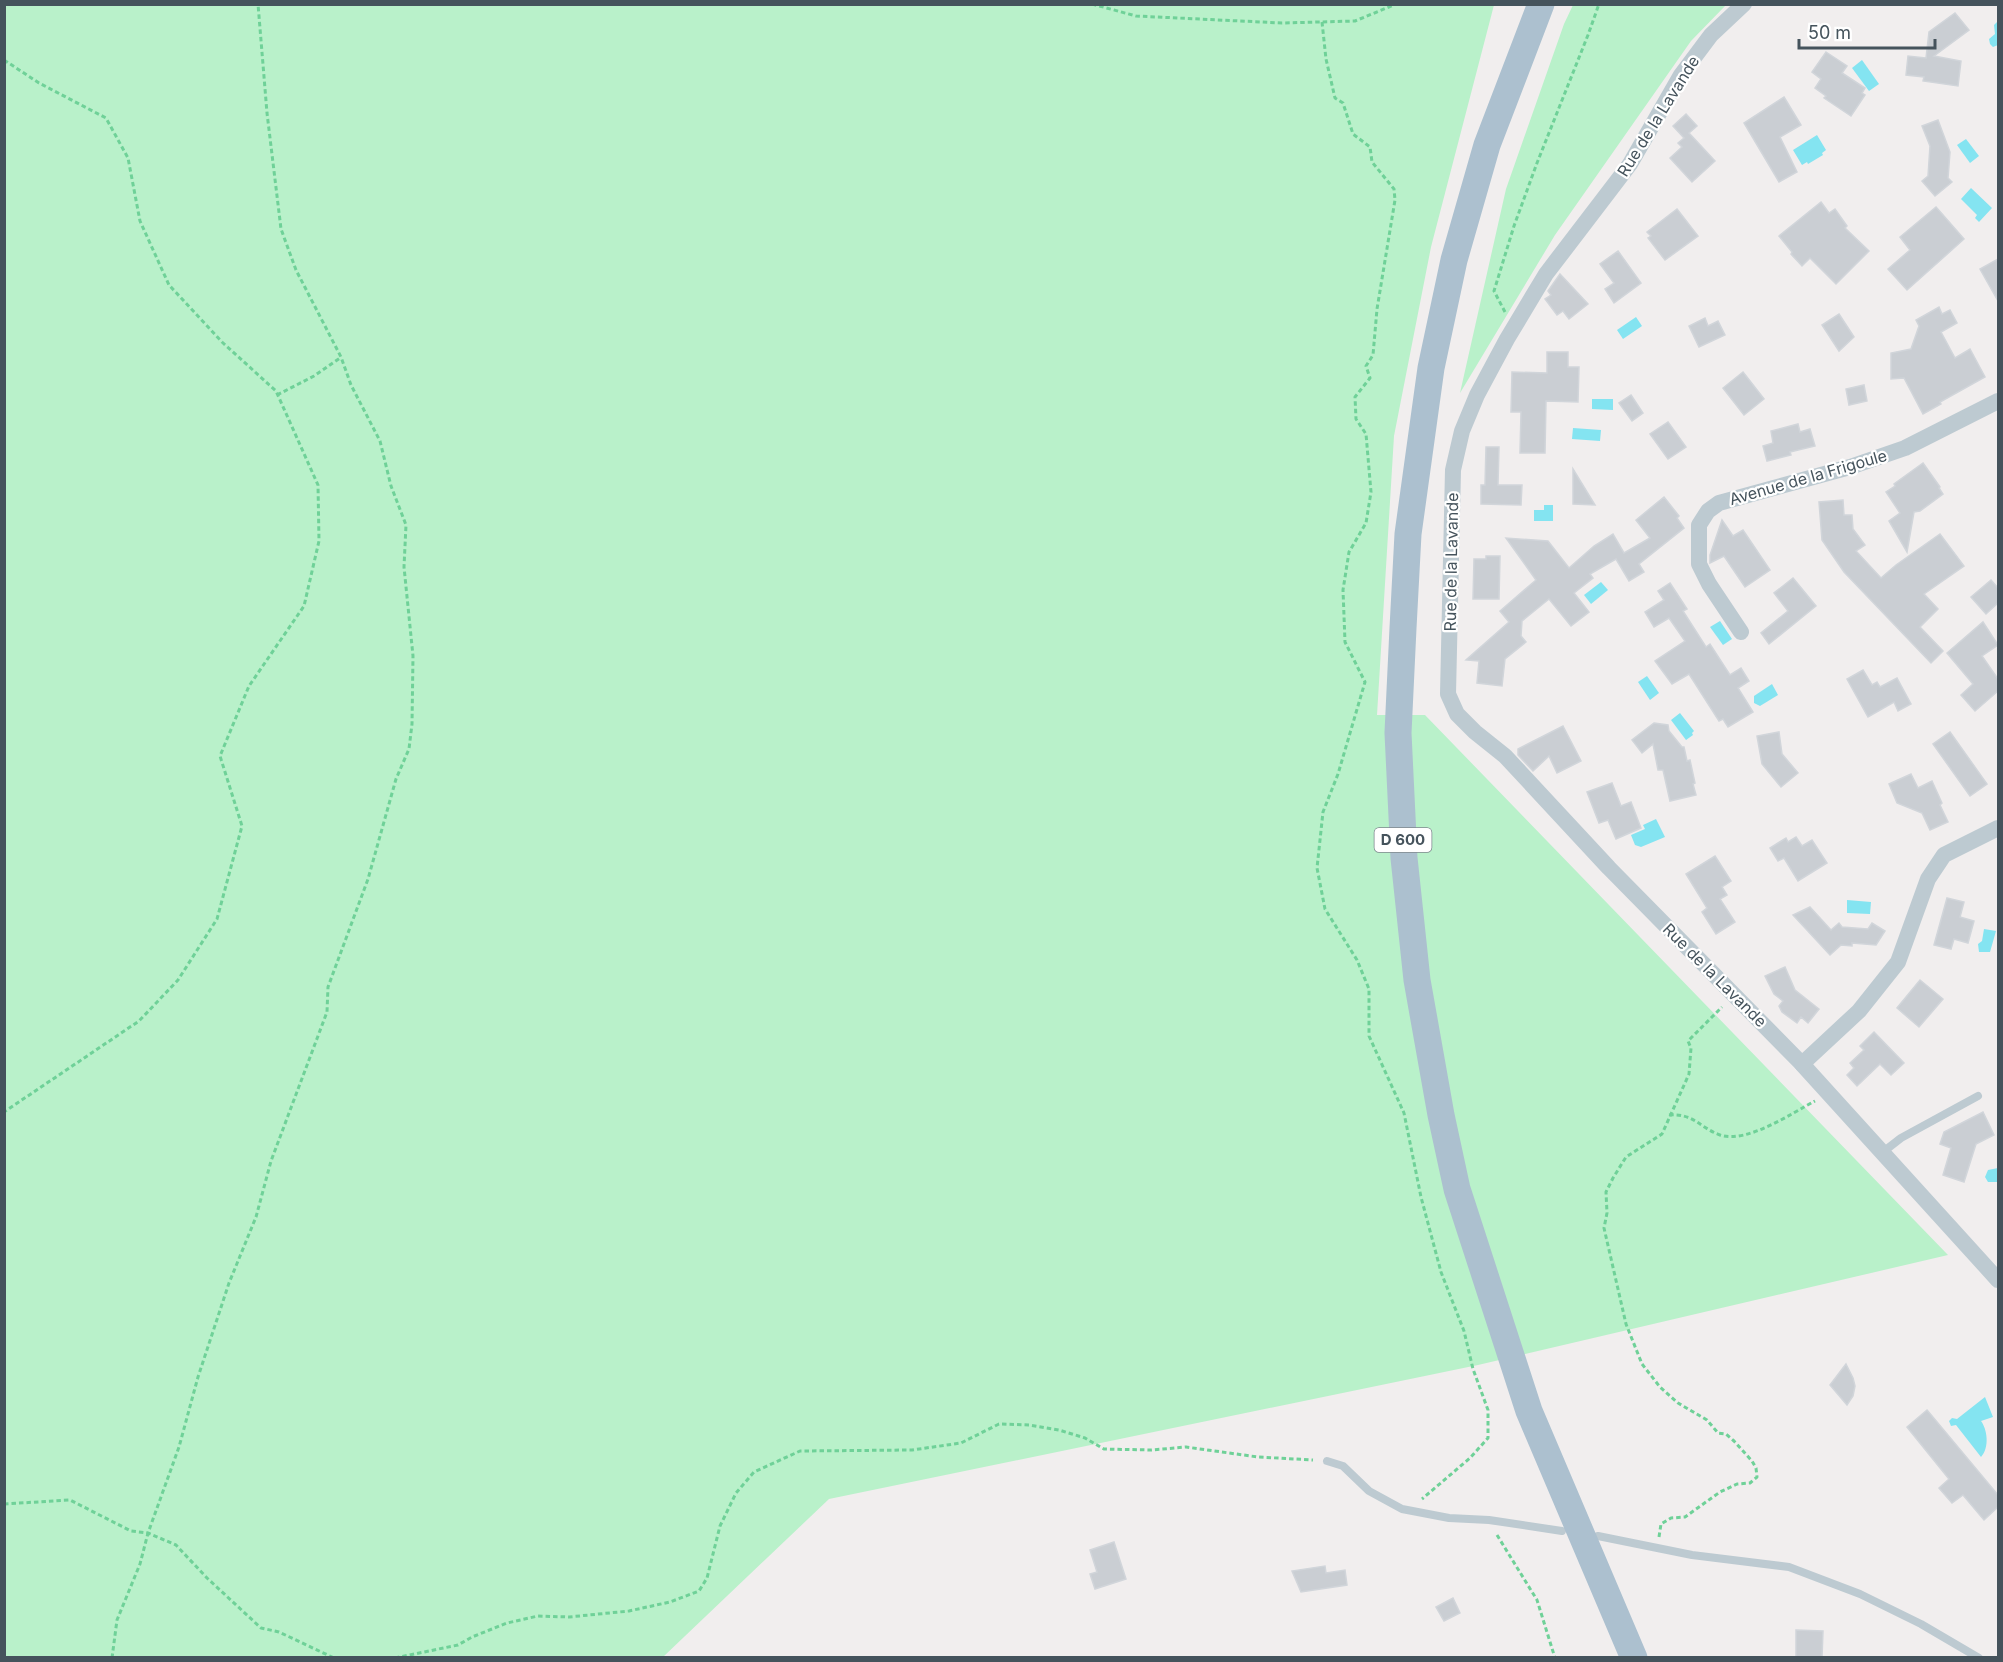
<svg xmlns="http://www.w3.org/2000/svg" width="2003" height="1662" viewBox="0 0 2003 1662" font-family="Inter,sans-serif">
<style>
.green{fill:#b9f1ca}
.water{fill:#84e4f1}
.building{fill:#caced3;stroke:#d1d5da;stroke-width:1.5}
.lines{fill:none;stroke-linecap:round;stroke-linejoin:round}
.path{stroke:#6fd198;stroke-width:3;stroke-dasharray:4.5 3;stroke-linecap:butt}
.service{stroke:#bdcad1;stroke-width:8}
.minor{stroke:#bdcad1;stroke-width:16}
.primary{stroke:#acc0cf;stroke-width:27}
.labels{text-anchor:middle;stroke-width:4.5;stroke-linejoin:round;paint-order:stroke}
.shield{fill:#fff;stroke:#7d878d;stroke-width:1.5}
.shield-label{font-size:15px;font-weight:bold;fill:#45535c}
.street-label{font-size:16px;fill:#45535c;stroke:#fff}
</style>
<rect width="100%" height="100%" fill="#f1eeee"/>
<g class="green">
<polygon points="5,5 1494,5 1431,247 1394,436 1377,715 1425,715 1948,1255 1478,1365 829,1499 663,1657 5,1658"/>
<polygon points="1573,5 1726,5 1691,41 1555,235 1460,393 1506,189 1564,24"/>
</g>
<g class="water">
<polygon points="1998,21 1998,45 1993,47 1990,44 1989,39 1995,34 1994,25"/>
<polygon points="1862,60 1879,84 1869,91 1852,68"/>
<polygon points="1817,135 1826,150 1822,153 1823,155 1808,164 1807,162 1802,165 1793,150"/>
<polygon points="1966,139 1979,156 1970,163 1957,145"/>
<polygon points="1971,188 1992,208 1979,222 1975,218 1977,215 1961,199"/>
<polygon points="1636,317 1642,326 1623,339 1617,330"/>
<polygon points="1592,399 1613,399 1613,410 1592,409"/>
<polygon points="1573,428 1601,430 1600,441 1572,439"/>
<polygon points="1544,505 1553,505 1553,521 1534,521 1534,510 1544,510"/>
<polygon points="1601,582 1608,590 1591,604 1584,595"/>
<polygon points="1720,621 1732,639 1723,645 1710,627"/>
<polygon points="1647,676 1659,693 1650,700 1638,682"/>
<polygon points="1772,684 1778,695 1760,706 1754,703 1754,696"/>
<polygon points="1680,713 1694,731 1692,733 1693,735 1686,740 1671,720"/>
<polygon points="1656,819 1665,837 1641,847 1635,845 1631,835 1645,829 1643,825"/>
<polygon points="1847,900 1871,902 1870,914 1847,913"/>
<polygon points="1984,929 1996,931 1990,952 1979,952 1978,944 1982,941"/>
<polygon points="1998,1168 1998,1182 1988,1182 1985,1177 1988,1170"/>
<path d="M1985,1397l8,20 -12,4c6,8 9,26 0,36l-25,-32 -5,1 -2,-5 3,-3 5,1z"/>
</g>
<g class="building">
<polygon points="1955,13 1969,30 1934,56 1961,61 1958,86 1923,81 1924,77 1906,75 1908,56 1926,58 1929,32"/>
<polygon points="1826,52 1847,66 1842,73 1865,88 1862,93 1865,95 1851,116 1824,98 1826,96 1815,88 1821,79 1812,72"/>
<polygon points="1784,97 1801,125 1780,137 1797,172 1779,182 1744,123"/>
<polygon points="1686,114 1697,126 1689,133 1715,161 1692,182 1670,158 1682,147 1678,143 1684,138 1673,126"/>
<polygon points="1938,120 1950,152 1948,178 1952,182 1935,196 1922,181 1928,176 1930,146 1922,126"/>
<polygon points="1821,202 1829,213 1835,209 1847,226 1845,228 1869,251 1836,284 1810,258 1802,266 1791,254 1792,252 1779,236"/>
<polygon points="1936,207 1964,239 1907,290 1888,269 1910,250 1900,237"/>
<polygon points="1677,209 1698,236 1665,260 1648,238 1651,236 1647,232"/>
<polygon points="1618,251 1641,283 1614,303 1605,289 1614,283 1600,264"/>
<polygon points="1998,259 1998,301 1980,269"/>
<polygon points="1560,274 1588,304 1569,319 1563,311 1557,315 1545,299 1551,295 1548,291"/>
<polygon points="1939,307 1942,314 1950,310 1957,323 1941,332 1955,358 1970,349 1985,377 1940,402 1941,404 1923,414 1904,378 1891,379 1891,353 1911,349 1919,326 1916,320"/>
<polygon points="1839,314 1854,337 1839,351 1822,325"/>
<polygon points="1705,318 1708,326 1718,321 1725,335 1699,347 1689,326"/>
<polygon points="1547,352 1568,352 1568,367 1579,367 1578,402 1546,401 1545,453 1520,453 1521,412 1511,412 1512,372 1547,373"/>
<polygon points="1743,372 1764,399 1744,415 1723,388"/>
<polygon points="1864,385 1867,401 1849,405 1846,389"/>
<polygon points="1631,395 1643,413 1632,421 1619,403"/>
<polygon points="1668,422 1686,447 1668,459 1650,434"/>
<polygon points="1798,424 1800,432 1810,429 1815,446 1790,452 1791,455 1767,461 1763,446 1773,443 1771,431"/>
<polygon points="1486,447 1499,447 1498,485 1522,485 1521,505 1481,504 1481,485 1485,485"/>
<polygon points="1923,463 1940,487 1939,488 1943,494 1920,511 1914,512 1907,552 1889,521 1900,513 1886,492 1895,486 1894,484"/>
<polygon points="1573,469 1595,505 1573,504"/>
<polygon points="1664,497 1679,516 1677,518 1684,528 1639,564 1644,572 1629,581 1616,559 1590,574 1593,578 1574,593 1589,612 1571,626 1549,599 1522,621 1521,636 1526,642 1505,659 1502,686 1477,683 1479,661 1466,660 1509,622 1500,611 1536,580 1506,538 1548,541 1569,568 1594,546 1613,534 1624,553 1650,538 1636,520"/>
<polygon points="1843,500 1844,515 1852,515 1853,529 1865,545 1856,551 1881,578 1896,565 1940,534 1964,566 1924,594 1938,609 1920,627 1943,651 1931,663 1844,572 1822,540 1819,502"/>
<polygon points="1722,520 1733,536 1743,530 1770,570 1745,587 1724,556 1710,563 1710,555"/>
<polygon points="1486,556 1500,556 1499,599 1473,599 1474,559 1486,559"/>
<polygon points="1793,578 1816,606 1769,644 1761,633 1788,611 1774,593"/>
<polygon points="1991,580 1998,588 1998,603 1986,614 1971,597"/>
<polygon points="1670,583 1687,609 1683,611 1706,647 1710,644 1730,675 1741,668 1749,681 1738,688 1753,712 1728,727 1723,719 1719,721 1689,674 1672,684 1655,661 1685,641 1669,618 1654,627 1645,612 1664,600 1658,591"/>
<polygon points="1983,622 1998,645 1982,656 1998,679 1998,691 1975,711 1961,695 1973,684 1947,653"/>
<polygon points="1863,670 1872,685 1877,682 1880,687 1897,678 1911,704 1898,711 1894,702 1868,717 1847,679"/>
<polygon points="1654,723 1668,725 1669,731 1682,747 1684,747 1687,761 1690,760 1695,783 1693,784 1696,795 1670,801 1663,770 1658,770 1653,744 1642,753 1632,740"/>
<polygon points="1563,726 1581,761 1557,773 1549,756 1533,771 1518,755 1518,749"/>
<polygon points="1779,732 1782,754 1798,773 1781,787 1762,764 1757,736"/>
<polygon points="1950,732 1987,784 1970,796 1933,744"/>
<polygon points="1911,774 1918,788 1932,781 1942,803 1940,805 1948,822 1930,830 1922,813 1897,803 1889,784"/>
<polygon points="1612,783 1621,806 1631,802 1641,828 1616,839 1608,820 1599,823 1587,792"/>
<polygon points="1796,837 1802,846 1812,840 1827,863 1798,881 1784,858 1778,861 1770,848 1786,838 1788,842"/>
<polygon points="1715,856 1731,881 1722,887 1727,895 1720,899 1735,922 1716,934 1702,912 1707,908 1686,874"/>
<polygon points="1947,898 1964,902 1960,917 1974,921 1968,943 1954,939 1951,949 1934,945"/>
<polygon points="1810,907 1831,930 1839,923 1842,927 1868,929 1872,923 1885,931 1876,945 1852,943 1852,946 1841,945 1830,955 1793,915"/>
<polygon points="1785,967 1795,990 1819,1009 1808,1023 1801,1017 1797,1023 1782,1012 1779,1006 1783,1001 1774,994 1765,976"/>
<polygon points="1920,980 1943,999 1919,1027 1897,1008"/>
<polygon points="1874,1032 1904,1063 1891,1075 1880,1064 1857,1086 1847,1075 1854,1068 1850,1063 1864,1050 1860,1046"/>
<polygon points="1983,1112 1994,1135 1976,1144 1964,1182 1943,1175 1951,1148 1940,1144 1944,1132"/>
<polygon points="1846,1364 1853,1378 1855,1386 1853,1396 1847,1405 1830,1385"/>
<polygon points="1927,1410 1998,1495 1998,1507 1984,1520 1963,1495 1952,1503 1939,1488 1949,1479 1907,1427"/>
<polygon points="1114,1542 1126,1579 1095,1589 1090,1574 1097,1572 1090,1550"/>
<polygon points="1325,1566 1326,1573 1345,1570 1347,1585 1301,1592 1292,1571"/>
<polygon points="1453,1598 1460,1613 1444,1621 1436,1607"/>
<polygon points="1796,1630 1823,1631 1822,1658 1796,1658"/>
</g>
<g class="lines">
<g class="path">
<polyline points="1092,4 1136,16 1282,23 1355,21 1396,4"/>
<polyline points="1322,22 1326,59 1335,98 1343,103 1353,134 1370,147 1372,162 1394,189 1395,200 1377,309 1373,355 1366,366 1370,378 1355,397 1356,419 1366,434 1371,492 1366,523 1349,552 1343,590 1345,642 1365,682 1338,774 1323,812 1317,868 1325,909 1357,960 1369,989 1369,1036 1404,1113 1421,1197 1441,1272 1464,1331 1473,1369 1488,1410 1488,1438 1470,1458 1422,1499"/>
<polyline points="4,60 39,83 106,118 128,158 140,221 169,285 222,342 276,391 318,485 319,541 304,606 249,686 220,756 242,826 217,919 178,980 139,1021 4,1112"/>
<polyline points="1505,312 1494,291 1514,226 1537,163 1588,35 1599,4"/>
<polyline points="277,395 314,376 340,358"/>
<path d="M1669,1115c25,-2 31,13 51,20 27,9 72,-22 95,-34"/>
<polyline points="4,1504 70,1500 131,1531 148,1533 176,1545 207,1578 261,1628 279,1632 334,1658"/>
<polyline points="1497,1535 1537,1600 1555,1658"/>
<polyline points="1659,1537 1661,1524 1671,1518 1685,1517 1720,1492 1737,1484 1750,1483 1757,1477 1756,1468 1752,1461 1734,1441 1726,1434 1718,1433 1707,1420 1678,1403 1660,1387 1642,1364 1626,1324 1604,1228 1607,1213 1606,1192 1613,1178 1626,1157 1662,1134 1685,1083 1689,1074 1691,1048 1688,1041 1722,1007"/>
<polyline points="112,1658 117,1620 140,1564 148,1533 179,1447 198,1377 229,1283 256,1217 271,1161 327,1012 328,987 368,879 396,779 409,749 412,724 413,656 404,567 406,525 391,486 380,441 351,385 341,357 296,270 281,229 267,113 258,4"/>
<polyline points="395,1658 458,1645 472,1637 507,1623 538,1616 569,1617 629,1611 670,1602 699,1591 707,1578 720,1526 736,1493 754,1472 800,1451 912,1450 961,1443 999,1424 1029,1425 1059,1430 1085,1438 1104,1449 1151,1450 1186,1447 1258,1457 1313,1460"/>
</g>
<g class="service">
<polyline points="1883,1152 1901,1138 1978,1096"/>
<polyline points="1327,1461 1343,1466 1369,1491 1402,1509 1449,1518 1489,1520 1562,1531"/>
<polyline points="1598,1536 1692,1555 1789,1567 1860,1594 1921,1624 1979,1658"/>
</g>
<g class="minor">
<polyline points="1744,4 1711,35 1681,75 1630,164 1546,274 1507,339 1477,395 1462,431 1453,470 1448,694 1457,714 1475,732 1505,756 1609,868 1802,1064 1998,1280"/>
<polyline points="1741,632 1709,584 1699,564 1699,525 1708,511 1719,503 1850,467 1905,448 1998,401"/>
<polyline points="1802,1064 1859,1011 1898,962 1928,879 1944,855 1998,828"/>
</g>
<polyline class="primary" points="1541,4 1487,145 1454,260 1431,368 1408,534 1403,628 1398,733 1404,858 1417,980 1441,1115 1457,1189 1529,1411 1634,1658"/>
</g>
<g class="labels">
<rect class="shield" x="1374.5" y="828" width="57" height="24" rx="4.5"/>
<g class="shield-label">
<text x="1403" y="845">D 600</text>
</g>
<g class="street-label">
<text transform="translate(1658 116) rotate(-58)" y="6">Rue de la Lavande</text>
<text transform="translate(1808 477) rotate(-16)" y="6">Avenue de la Frigoule</text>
<text transform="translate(1451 562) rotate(-89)" y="6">Rue de la Lavande</text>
<text transform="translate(1715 975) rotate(45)" y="6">Rue de la Lavande</text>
</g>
</g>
<rect width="2003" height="1662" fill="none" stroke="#45535c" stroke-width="12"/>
<path d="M1799 39v9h136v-9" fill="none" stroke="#45535c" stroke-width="3"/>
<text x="1808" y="39" font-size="18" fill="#45535c" stroke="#ffffff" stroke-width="4.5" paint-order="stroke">50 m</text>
</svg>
